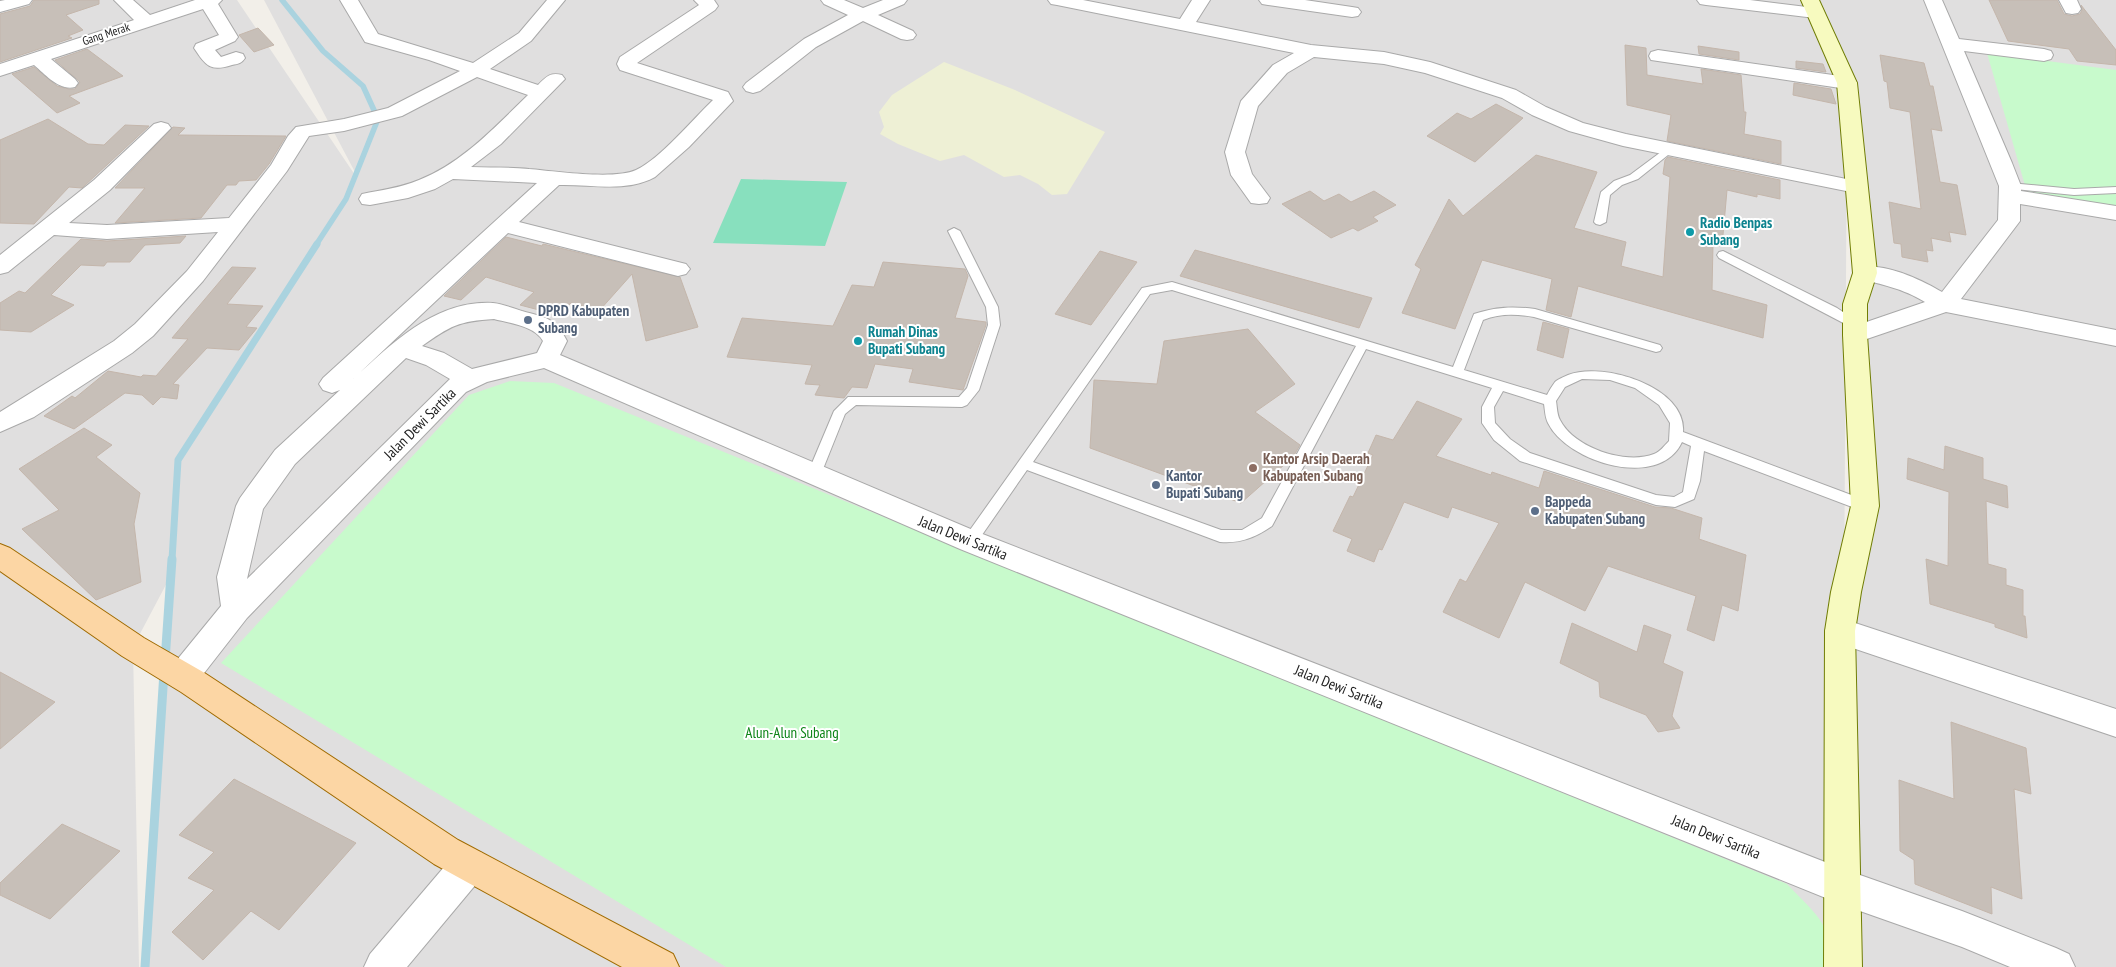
<svg xmlns="http://www.w3.org/2000/svg" width="2116" height="967" viewBox="0 0 2116 967" font-family="'PT Sans Narrow',sans-serif">
<style>
.residential{fill:#e0dfdf;fill-rule:evenodd}
.farmland{fill:#eef0d5}
.park{fill:#c8facc}
.pitch{fill:#88e0be}
.lines{fill:none;stroke-linecap:round;stroke-linejoin:round}
.stream-far2{stroke:#aad3df;stroke-width:5.5}
.stream-far1{stroke:#aad3df;stroke-width:7}
.stream{stroke:#aad3df;stroke-width:9}
.building{fill:#c7bfb8;stroke:#c4b6ab}
.lane-casing{stroke:#a9a9a9;stroke-width:2}
.street-casing{stroke:#a9a9a9;stroke-width:2}
.secondary-casing{stroke:#707d05;stroke-width:2}
.primary-casing{stroke:#a06b00;stroke-width:2}
.lane{fill:#fff;fill-rule:evenodd}
.street{fill:#fff;fill-rule:evenodd}
.secondary{fill:#f7fabf;fill-rule:evenodd}
.primary{fill:#fcd6a4;fill-rule:evenodd}
.culture-dot{fill:#0f9aa8;stroke:#fff;stroke-width:2}
.service-dot{fill:#5c6f8a;stroke:#fff;stroke-width:2}
.education-dot{fill:#8d6e63;stroke:#fff;stroke-width:2}
.labels{text-anchor:middle;stroke-width:4;stroke-linejoin:round;paint-order:stroke}
.far-street-label{font-size:12px;fill:#222;stroke:#fff}
.culture-label{font-size:15px;font-weight:bold;fill:#0d838f;stroke:#fff;text-anchor:start}
.service-label{font-size:15px;font-weight:bold;fill:#4e5e75;stroke:#fff;text-anchor:start}
.street-label{font-size:15px;fill:#222;stroke:#fff}
.education-label{font-size:15px;font-weight:bold;fill:#785e54;stroke:#fff;text-anchor:start}
.park-label{font-size:15px;fill:#0c8416;stroke:#fff}
</style>
<rect width="100%" height="100%" fill="#f2efe9"/>
<path class="residential" d="M0,0h237l118,175 1,-1 -92,-174h1852v967h-1971l25,-390 -37,70 6,320h-139zM1847,113l18,393 -21,103z"/>
<polygon class="farmland" points="944,62 1015,90 1105,132 1067,194 1052,195 1038,184 1020,175 1004,177 964,155 940,161 898,144 880,134 884,127 879,112 892,95"/>
<g class="park">
<polygon points="1987,53 2116,70 2116,210 2028,196"/>
<path d="M510,381l44,2 1233,501c29,31 45,38 43,83h-1104l-505,-304 248,-268z"/>
</g>
<polygon class="pitch" points="741,179 847,182 825,246 713,243"/>
<g class="lines">
<polyline class="stream-far2" points="282,0 323,51 363,86 378,119 346,199 316,245"/>
<polyline class="stream-far1" points="172,560 178,460 317,244"/>
<g class="stream">
<polyline points="165,661 172,559"/>
<polyline points="145,967 164,672"/>
</g>
</g>
<g class="building">
<polygon points="34,0 99,0 99,4 66,15 83,30 68,36 72,38 0,62 0,14 30,6"/>
<polygon points="1989,0 2057,0 2064,14 2072,16 2080,14 2082,10 2081,5 2116,50 2116,65 2077,61 2069,49 2008,41"/>
<polygon points="258,28 274,45 254,52 239,35"/>
<polygon points="1625,45 1646,48 1647,75 1703,84 1701,69 1741,75 1744,112 1746,112 1744,134 1781,141 1781,164 1667,141 1671,115 1627,105"/>
<polygon points="1698,46 1739,52 1739,60 1699,54"/>
<polygon points="87,49 123,76 69,96 80,103 57,113 12,74 34,67 57,86 69,89 75,89 80,82 55,60"/>
<polygon points="1880,55 1924,63 1930,86 1933,86 1942,131 1931,129 1940,182 1957,185 1966,235 1949,232 1951,242 1931,238 1933,251 1926,250 1928,262 1902,257 1901,244 1894,243 1889,202 1921,209 1910,112 1890,108 1887,82 1884,81"/>
<polygon points="1796,61 1823,64 1826,72 1796,68"/>
<polygon points="1794,83 1831,89 1836,104 1793,95"/>
<polygon points="1496,104 1523,118 1475,162 1427,136 1457,113 1471,119"/>
<polygon points="48,119 88,144 104,145 125,125 149,126 82,188 69,187 34,224 0,223 0,140"/>
<polygon points="173,127 185,128 178,135 286,136 269,164 256,180 239,181 236,185 227,185 201,218 115,223 145,188 115,188"/>
<polygon points="1536,155 1597,172 1574,228 1626,242 1621,266 1663,277 1670,177 1663,174 1665,160 1668,157 1780,180 1780,199 1757,194 1757,197 1727,190 1722,246 1713,245 1712,290 1767,305 1763,338 1578,286 1571,317 1546,310 1552,279 1482,260 1455,329 1402,313 1421,269 1415,265 1449,199 1463,216"/>
<polygon points="1310,191 1324,201 1339,194 1351,202 1374,191 1396,205 1373,217 1378,221 1358,231 1353,228 1331,238 1282,204"/>
<polygon points="186,236 180,243 145,245 130,262 107,262 104,266 81,265 51,295 74,305 31,332 0,330 0,303 19,291 25,293 81,239 107,241"/>
<polygon points="506,237 542,246 543,244 680,277 698,327 646,341 632,274 599,311 571,303 558,315 520,305 534,292 486,277 461,300 444,296"/>
<polygon points="1195,250 1372,298 1359,328 1180,276"/>
<polygon points="1100,251 1137,262 1091,325 1055,314"/>
<polygon points="883,262 965,269 968,276 955,318 986,322 986,325 963,390 909,382 913,369 875,364 867,388 852,387 844,398 815,395 820,385 805,384 812,365 727,357 742,318 833,326 852,285 874,287"/>
<polygon points="232,267 256,268 227,304 263,306 246,327 257,328 239,350 207,348 173,384 179,385 177,399 161,397 153,405 142,395 125,393 74,429 44,416 72,396 75,398 108,371 141,377 143,375 156,376 188,339 172,338"/>
<polygon points="1543,322 1569,329 1563,358 1537,350"/>
<polygon points="1248,329 1295,384 1255,412 1300,445 1293,457 1241,503 1090,448 1094,380 1157,384 1164,341"/>
<polygon points="1417,401 1462,419 1436,456 1491,475 1492,472 1539,488 1544,471 1655,507 1671,508 1702,518 1699,539 1746,555 1738,611 1722,605 1714,641 1687,630 1696,596 1608,566 1585,611 1525,582 1499,638 1443,612 1460,579 1466,582 1499,523 1452,507 1448,518 1404,502 1382,550 1379,549 1374,562 1347,551 1352,539 1333,531 1350,496 1353,497 1373,455 1368,453 1376,435 1393,440"/>
<polygon points="84,428 112,445 96,457 140,493 134,524 141,582 96,600 22,529 59,510 19,469"/>
<polygon points="1945,446 1983,458 1983,479 2007,486 2008,508 1986,501 1988,564 2006,569 2006,585 2023,590 2023,616 2025,616 2027,638 1995,627 1995,624 1930,604 1926,559 1948,566 1949,492 1907,479 1908,458 1944,470"/>
<polygon points="1572,623 1637,652 1644,625 1671,635 1663,663 1683,672 1672,716 1680,728 1658,732 1646,715 1600,697 1599,682 1560,663"/>
<polygon points="0,672 55,702 0,749"/>
<polygon points="1951,722 2026,748 2031,794 2014,789 2022,899 1991,887 1992,914 1915,884 1914,860 1900,851 1899,780 1954,799"/>
<polygon points="234,779 356,843 279,930 251,911 203,960 172,932 214,890 188,878 214,852 179,835"/>
<polygon points="62,824 120,851 50,919 0,895 0,883"/>
</g>
<g class="lines">
<defs>
<g id="lane">
<polygon points="1669,146 1673,147 1674,149 1673,151 1638,179 1622,185 1610,195 1606,222 1600,225 1596,224 1594,222 1601,192 1614,181 1630,175"/>
<polygon points="2010,183 2074,189 2116,187 2116,193 2074,195 2006,188 2005,186 2006,184"/>
<polygon points="954,228 960,231 998,307 1000,325 979,390 967,405 962,407 856,405 845,414 819,479 814,480 809,479 807,475 834,411 848,397 959,397 967,388 988,325 986,307 948,231"/>
<polygon points="1723,251 1837,308 1861,324 1859,327 1851,327 1719,258 1717,255 1719,252"/>
<path d="M1172,282l281,85 21,-53c21,-7 38,-8 61,-5l125,36 2,3 -2,3 -4,1 -122,-35c-18,-3 -33,-4 -51,3l-19,50 83,25c2,-4 5,-9 8,-13 3,-3 9,-5 13,-7 35,-14 119,12 115,57l187,70 2,4 -2,4 -5,1 -5,-1 -156,-59 -4,30 -6,18 -19,8 -19,-2 -136,-44 -26,-21 -12,-17v-16l10,-19 -126,-39 -94,177c-16,11 -32,18 -52,16l-193,-72 -52,75 -5,2 -5,-2 -2,-4 2,-4 177,-249zM1172,290l184,56 -94,172 -20,12h-21l-188,-68 117,-168zM1582,379l28,1 25,8 24,17 11,18 -1,18c-5,5 -9,11 -15,13 -28,11 -80,-6 -94,-34 -3,-5 -3,-13 -4,-19l9,-14zM1503,391l41,13c1,6 1,13 4,19 19,39 111,68 134,19l9,4 -8,46 -9,5 -18,-2 -126,-42 -20,-14 -15,-16 -1,-16z"/>
</g>
<g id="street">
<polygon points="5,0 32,0 29,4 0,12 0,1"/>
<path d="M114,0h19l17,15 45,-15h27l-4,4 20,33 -3,4 -20,9 6,7 15,-5 7,2 2,4c-3,5 -7,6 -13,7 -22,7 -26,1 -38,-17l2,-4 23,-9 -16,-26 -152,50 24,20 3,4 -3,4c-16,4 -29,-12 -41,-22l-34,11v-12l134,-44z"/>
<path d="M340,0h18l20,34 95,29 46,-30 28,-33h18l-34,41 -41,28 48,16c8,-8 12,-13 24,-10l3,4 -64,65 -30,23c20,1 39,0 58,2 25,2 85,11 107,1 23,-10 58,-52 77,-70l-93,-30 -3,-6 3,-7 79,-52 -5,-5h20l4,6 -3,4 -78,53 91,29 5,9 -44,46 -34,30c-29,16 -65,7 -96,8l-40,37 167,42 4,5 -4,5 -8,2 -170,-43 -155,146c40,-36 82,-79 140,-76 9,1 20,5 29,8 24,7 33,6 45,30l-7,14 420,178 863,336 119,42 94,37 13,6 6,13h-65l-48,-20 -119,-42 -883,-356 -416,-181 -57,14 -21,10 -219,226 -53,68 -11,4 -11,-4 -5,-10 5,-10 49,-60 -4,-29 19,-71 4,-8 35,-48 65,-60 -8,3 -9,-3 -4,-6 4,-6 214,-195 -84,-4 -18,10 -27,9 -38,7 -8,-1 -3,-5 3,-5c19,-4 38,-6 57,-14 43,-17 76,-53 109,-85l-51,-18 -75,39 -58,15 -35,5 -22,35 -84,110 -50,55 -21,17 -98,64 -34,15v-20l114,-71 21,-17 52,-53 31,-39 -111,7 -53,-4 -46,37 -8,2v-19l94,-75 60,-56 7,-2 7,2 3,4 -61,62 -41,33 38,2 122,-7 42,-53 17,-29 8,-9 48,-8 44,-11 72,-37 -31,-11 -64,-18zM494,319c15,4 41,7 49,22l-6,12 -65,16 -28,-16 -22,-7c28,-20 37,-25 72,-27zM406,358l20,7 24,14 -203,200 16,-70 32,-45z"/>
<polygon points="821,0 844,0 863,8 883,0 907,0 904,4 878,15 913,31 916,35 913,39 907,40 901,39 863,21 816,47 760,91 753,93 746,91 743,87 746,83 804,39 848,15 824,4"/>
<polygon points="1048,0 1083,0 1180,19 1192,0 1210,0 1196,22 1311,45 1384,52 1430,62 1516,90 1546,107 1583,123 1626,134 1856,181 1864,182 1867,187 1864,192 1856,193 1623,146 1569,131 1532,115 1502,98 1425,73 1384,64 1314,57 1287,73 1258,106 1245,152 1252,174 1270,198 1267,203 1259,204 1251,203 1231,175 1225,152 1241,101 1273,65 1294,53 1057,5 1051,4"/>
<polygon points="1259,0 1305,0 1352,7 1358,8 1361,12 1358,16 1352,17 1268,5 1262,4"/>
<polygon points="1697,0 1750,0 1815,8 1821,9 1824,13 1821,17 1815,18 1706,5 1700,4"/>
<path d="M1924,0h18l17,39 85,10 7,2 2,4 -2,4 -7,2 -80,-10 48,112 9,23v5l95,15v14l-96,-16v17l-59,78 155,31v16l-170,-34 -91,31 -9,-2 -3,-6 3,-6 79,-27c-23,-14 -42,-17 -68,-24l-4,-5 4,-5c25,-7 63,11 85,24l56,-72 1,-34z"/>
<polygon points="2059,0 2077,0 2081,9 2078,13 2072,14 2066,13"/>
<polygon points="1658,50 1847,77 1854,79 1857,83 1854,87 1847,89 1651,60 1649,56 1651,52"/>
<polygon points="1840,618 2116,709 2116,737 1829,640 1825,631 1829,622"/>
<polygon points="469,848 482,853 487,865 482,877 407,967 364,967 370,954 456,853"/>
</g>
<polygon id="secondary" points="1801,0 1819,0 1857,83 1877,273 1867,304 1867,335 1879,506 1861,592 1855,631 1862,967 1824,967 1825,631 1831,592 1851,506 1843,335 1843,304 1853,273 1837,83"/>
<polygon id="primary" points="0,544 10,548 144,638 203,672 458,840 673,954 679,967 622,967 434,864 181,692 122,656 0,571"/>
</defs>
<use href="#lane" class="lane-casing"/>
<use href="#street" class="street-casing"/>
<use href="#secondary" class="secondary-casing"/>
<use href="#primary" class="primary-casing"/>
<use href="#lane" class="lane"/>
<use href="#street" class="street"/>
<use href="#secondary" class="secondary"/>
<use href="#primary" class="primary"/>
</g>
<g class="culture-dot">
<circle cx="1690" cy="232" r="5"/>
<circle cx="858" cy="341" r="5"/>
</g>
<g class="service-dot">
<circle cx="528" cy="320" r="5"/>
<circle cx="1156" cy="485" r="5"/>
<circle cx="1535" cy="511" r="5"/>
</g>
<circle class="education-dot" cx="1253" cy="468" r="5"/>
<g class="labels">
<g class="far-street-label">
<text transform="translate(106 34) rotate(-18)" y="4">Gang Merak</text>
</g>
<g class="culture-label">
<text x="1700" y="228">Radio Benpas<tspan x="1700" dy="17">Subang</tspan></text>
<text x="868" y="337">Rumah Dinas<tspan x="868" dy="17">Bupati Subang</tspan></text>
</g>
<g class="service-label">
<text x="538" y="316">DPRD Kabupaten<tspan x="538" dy="17">Subang</tspan></text>
<text x="1166" y="481">Kantor<tspan x="1166" dy="17">Bupati Subang</tspan></text>
<text x="1545" y="507">Bappeda<tspan x="1545" dy="17">Kabupaten Subang</tspan></text>
</g>
<g class="street-label">
<text transform="translate(420 424) rotate(-45)" y="5">Jalan Dewi Sartika</text>
<text transform="translate(963 538) rotate(22)" y="5">Jalan Dewi Sartika</text>
<text transform="translate(1339 687) rotate(22)" y="5">Jalan Dewi Sartika</text>
<text transform="translate(1716 837) rotate(22)" y="5">Jalan Dewi Sartika</text>
</g>
<g class="education-label">
<text x="1263" y="464">Kantor Arsip Daerah<tspan x="1263" dy="17">Kabupaten Subang</tspan></text>
</g>
<g class="park-label">
<text x="792" y="738">Alun-Alun Subang</text>
</g>
</g>
</svg>
